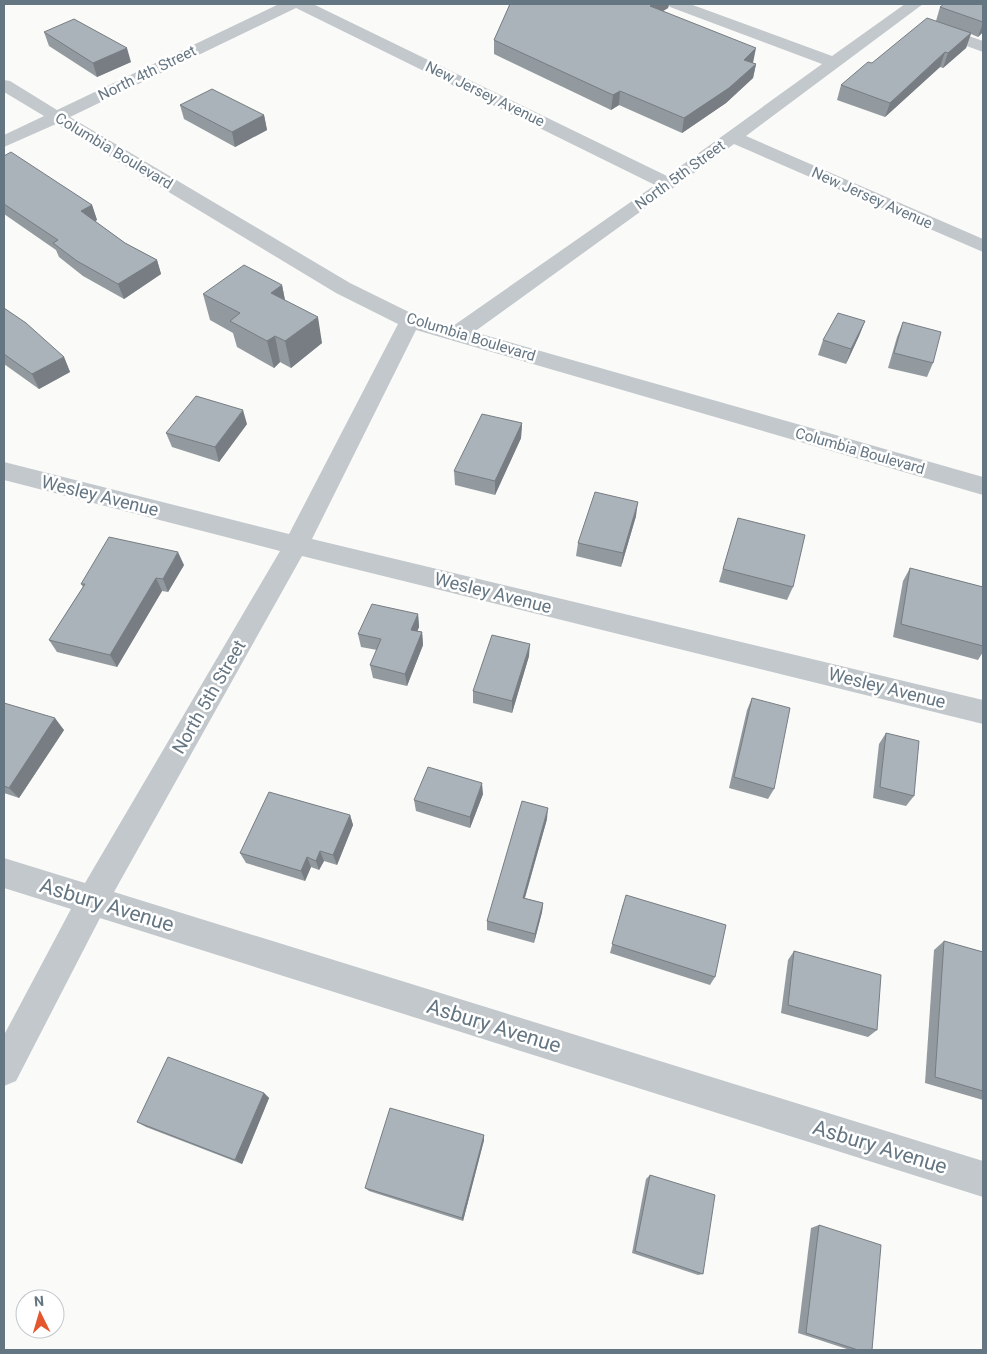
<svg xmlns="http://www.w3.org/2000/svg" width="987" height="1354" viewBox="0 0 987 1354" font-family="Roboto,sans-serif">
<style>
.lines{fill:none;stroke-linecap:round;stroke-linejoin:round}
.minor{fill:#c3c8cc;fill-rule:evenodd}
.wall{fill:#929a9f}
.shaded-wall{fill:#777d82}
.building{fill:#aab3b9;stroke:#777d82}
.labels{text-anchor:middle;stroke-width:5;stroke-linejoin:round;paint-order:stroke}
.far-street-label{font-size:15px;fill:#657683;stroke:#fff}
.street-label{font-size:18px;fill:#657683;stroke:#fff}
.near-street-label{font-size:21px;fill:#657683;stroke:#fff}
</style>
<rect width="100%" height="100%" fill="#fafaf8"/>
<g class="lines">
<g class="minor">
<path d="M279,4h34l354,172 155,-112 -152,-57 -2,-3h22l142,52 73,-52h18l-177,132 237,103v13l-249,-108 -260,188 509,145v18l-567,-165 -104,209 671,161v24l-681,-168 -188,336 869,269v36l-883,-279 -84,163 -12,5v-51l67,-126 -67,-21v-30l81,25 195,-332 -276,-71v-18l285,72 109,-210 -62,-31 -280,-169 -52,23v-12l40,-19 -40,-24v-12l6,1 47,29zM296,8l359,177 -202,141 -36,-10 -67,-33 -280,-166z"/>
<polygon points="932,23 983,41 983,52 926,31 924,28 926,25"/>
</g>
</g>
<g class="wall">
<polygon points="510,4 669,4 668,8 663,11 753,63 756,64 753,78 726,103 682,133 619,105 611,110 494,54 494,40"/>
<polygon points="983,4 983,32 978,37 971,34 966,48 943,68 940,67 885,117 837,100 841,85 936,21 940,7"/>
<polygon points="44,32 131,62 97,77 49,46"/>
<polygon points="180,105 264,115 267,130 235,147 184,119"/>
<polygon points="4,156 92,205 97,220 95,221 125,243 157,260 161,274 124,299 83,276 59,257 56,250 4,214"/>
<polygon points="282,285 285,300 322,343 291,368 280,362 274,368 237,347 233,333 210,320 203,294"/>
<polygon points="4,308 64,357 70,372 39,389 4,364"/>
<polygon points="865,321 859,336 846,364 818,355 823,340"/>
<polygon points="903,322 933,363 927,377 888,368 897,337"/>
<polygon points="522,423 521,438 495,495 455,485 454,471"/>
<polygon points="247,424 219,462 172,447 166,433"/>
<polygon points="636,516 621,567 576,556 578,543"/>
<polygon points="738,518 793,587 787,600 719,582"/>
<polygon points="184,565 168,592 162,591 117,667 57,652 49,640 83,587 81,584"/>
<polygon points="910,568 983,587 983,652 978,660 893,637 903,581"/>
<polygon points="418,614 419,627 417,631 422,632 423,645 407,686 373,678 370,665 377,650 361,647 358,634"/>
<polygon points="529,656 512,713 473,703 473,691"/>
<polygon points="752,698 774,789 768,799 729,788 747,710"/>
<polygon points="4,703 64,730 19,798 4,793"/>
<polygon points="886,733 914,796 906,806 873,798 879,744"/>
<polygon points="483,794 470,828 416,811 414,800"/>
<polygon points="350,815 353,825 337,865 324,861 319,870 311,867 305,881 246,863 240,853"/>
<polygon points="547,819 525,898 543,903 542,912 534,943 487,930 487,921"/>
<polygon points="623,904 715,977 710,985 610,953"/>
<polygon points="944,941 983,952 983,1100 925,1083 934,950"/>
<polygon points="794,951 877,1030 868,1037 781,1013 788,960"/>
<polygon points="264,1093 269,1098 242,1164 146,1127 137,1122"/>
<polygon points="484,1135 484,1140 463,1221 369,1191 365,1188"/>
<polygon points="650,1175 703,1274 698,1275 632,1253 646,1179"/>
<polygon points="819,1225 872,1350 850,1350 798,1333 811,1228"/>
</g>
<g class="shaded-wall">
<polygon points="654,4 669,4 668,8 648,20 650,6"/>
<polygon points="983,22 983,32 978,37 983,23"/>
<polygon points="971,33 966,48 943,68 948,53"/>
<polygon points="127,48 131,62 97,77 93,63"/>
<polygon points="756,48 753,63 744,60"/>
<polygon points="945,52 940,67 885,117 890,103"/>
<polygon points="756,64 753,78 726,103 682,133 684,118"/>
<polygon points="620,91 619,105 611,110 613,95"/>
<polygon points="264,115 267,130 235,147 232,132"/>
<polygon points="92,205 97,220 86,226 81,211"/>
<polygon points="157,260 161,274 124,299 118,284"/>
<polygon points="282,285 287,311 271,293"/>
<polygon points="318,317 322,343 291,368 285,341"/>
<polygon points="865,321 859,336 846,364 851,349"/>
<polygon points="275,336 280,362 274,368 267,341"/>
<polygon points="64,357 70,372 39,389 32,374"/>
<polygon points="243,410 247,424 219,462 215,447"/>
<polygon points="522,423 521,438 495,495 495,481"/>
<polygon points="638,502 636,516 621,567 623,553"/>
<polygon points="178,552 184,565 168,592 163,579"/>
<polygon points="156,578 162,591 117,667 110,655"/>
<polygon points="418,614 419,627 413,643 411,630"/>
<polygon points="422,632 423,645 407,686 405,674"/>
<polygon points="530,644 529,656 512,713 512,701"/>
<polygon points="55,718 64,730 19,798 9,788"/>
<polygon points="482,783 483,794 470,828 470,817"/>
<polygon points="548,808 547,819 522,907 523,898"/>
<polygon points="350,815 353,825 337,865 333,855"/>
<polygon points="320,851 324,861 319,870 316,861"/>
<polygon points="307,857 311,867 305,881 301,871"/>
<polygon points="543,903 542,912 534,943 535,934"/>
<polygon points="264,1093 269,1098 242,1164 235,1160"/>
<polygon points="484,1135 484,1140 463,1221 462,1218"/>
</g>
<g class="building">
<polygon points="510,4 654,4 650,6 756,48 744,60 756,64 729,88 684,118 620,91 613,95 494,40"/>
<polygon points="944,4 983,4 983,22 940,7"/>
<polygon points="927,18 971,33 948,53 945,52 890,103 841,85 868,62 872,63"/>
<polygon points="74,19 127,48 93,63 44,32"/>
<polygon points="212,89 264,115 232,132 180,105"/>
<polygon points="11,152 92,205 81,211 125,243 157,260 118,284 77,261 53,243 58,240 4,204 4,156"/>
<polygon points="244,265 282,285 271,293 318,317 285,341 275,336 267,341 230,321 240,313 203,294"/>
<polygon points="4,308 26,323 64,357 32,374 4,354"/>
<polygon points="838,313 865,321 851,349 823,340"/>
<polygon points="903,322 941,332 933,363 894,353"/>
<polygon points="196,396 243,410 215,447 166,433"/>
<polygon points="482,414 522,423 495,481 454,471"/>
<polygon points="595,492 638,502 623,553 578,543"/>
<polygon points="738,518 805,535 793,587 723,569"/>
<polygon points="109,537 178,552 163,579 156,578 110,655 49,640 85,584 81,584"/>
<polygon points="910,568 983,587 983,646 901,624"/>
<polygon points="372,604 418,614 411,630 422,632 405,674 370,665 381,639 358,634"/>
<polygon points="492,635 530,644 512,701 473,691"/>
<polygon points="752,698 790,708 774,789 734,777"/>
<polygon points="4,703 55,718 9,788 4,786"/>
<polygon points="886,733 919,741 914,796 880,787"/>
<polygon points="428,767 482,783 470,817 414,800"/>
<polygon points="269,792 350,815 333,855 320,851 316,861 307,857 301,871 240,853"/>
<polygon points="522,801 548,808 523,898 543,903 535,934 487,921"/>
<polygon points="626,895 726,925 715,977 612,944"/>
<polygon points="944,941 983,952 983,1091 935,1077"/>
<polygon points="794,951 881,975 877,1030 788,1005"/>
<polygon points="168,1057 264,1093 235,1160 137,1122"/>
<polygon points="390,1108 484,1135 462,1218 365,1188"/>
<polygon points="650,1175 715,1195 703,1274 635,1251"/>
<polygon points="819,1225 881,1245 872,1350 858,1350 806,1333"/>
</g>
<g class="labels">
<g class="far-street-label">
<text transform="translate(147 73) rotate(-26)" y="5">North 4th Street</text>
<text transform="translate(485 94) rotate(26)" y="5">New Jersey Avenue</text>
<text transform="translate(114 151) rotate(31)" y="5">Columbia Boulevard</text>
<text transform="translate(680 175) rotate(-36)" y="5">North 5th Street</text>
<text transform="translate(872 198) rotate(24)" y="5">New Jersey Avenue</text>
<text transform="translate(471 337) rotate(17)" y="5">Columbia Boulevard</text>
<text transform="translate(860 451) rotate(16)" y="5">Columbia Boulevard</text>
</g>
<g class="street-label">
<text transform="translate(100 496) rotate(14)" y="6">Wesley Avenue</text>
<text transform="translate(493 593) rotate(14)" y="6">Wesley Avenue</text>
<text transform="translate(887 688) rotate(14)" y="6">Wesley Avenue</text>
<text transform="translate(209 697) rotate(-60)" y="6">North 5th Street</text>
</g>
<g class="near-street-label">
<text transform="translate(107 905) rotate(17)" y="7">Asbury Avenue</text>
<text transform="translate(494 1026) rotate(17)" y="7">Asbury Avenue</text>
<text transform="translate(880 1147) rotate(17)" y="7">Asbury Avenue</text>
</g>
</g>
<rect width="987" height="1354" fill="none" stroke="#657683" stroke-width="10"/>
<g transform="translate(40 1314) rotate(355)"><circle r="24" fill="#ffffff" stroke="#c1c8cd"/>
<path d="M0-4L9 19L0 12L-9 19Z" fill="#e4572e"/>
<text y="-8" font-size="14" font-weight="bold" text-anchor="middle" fill="#657683">N</text>
</g>
</svg>
